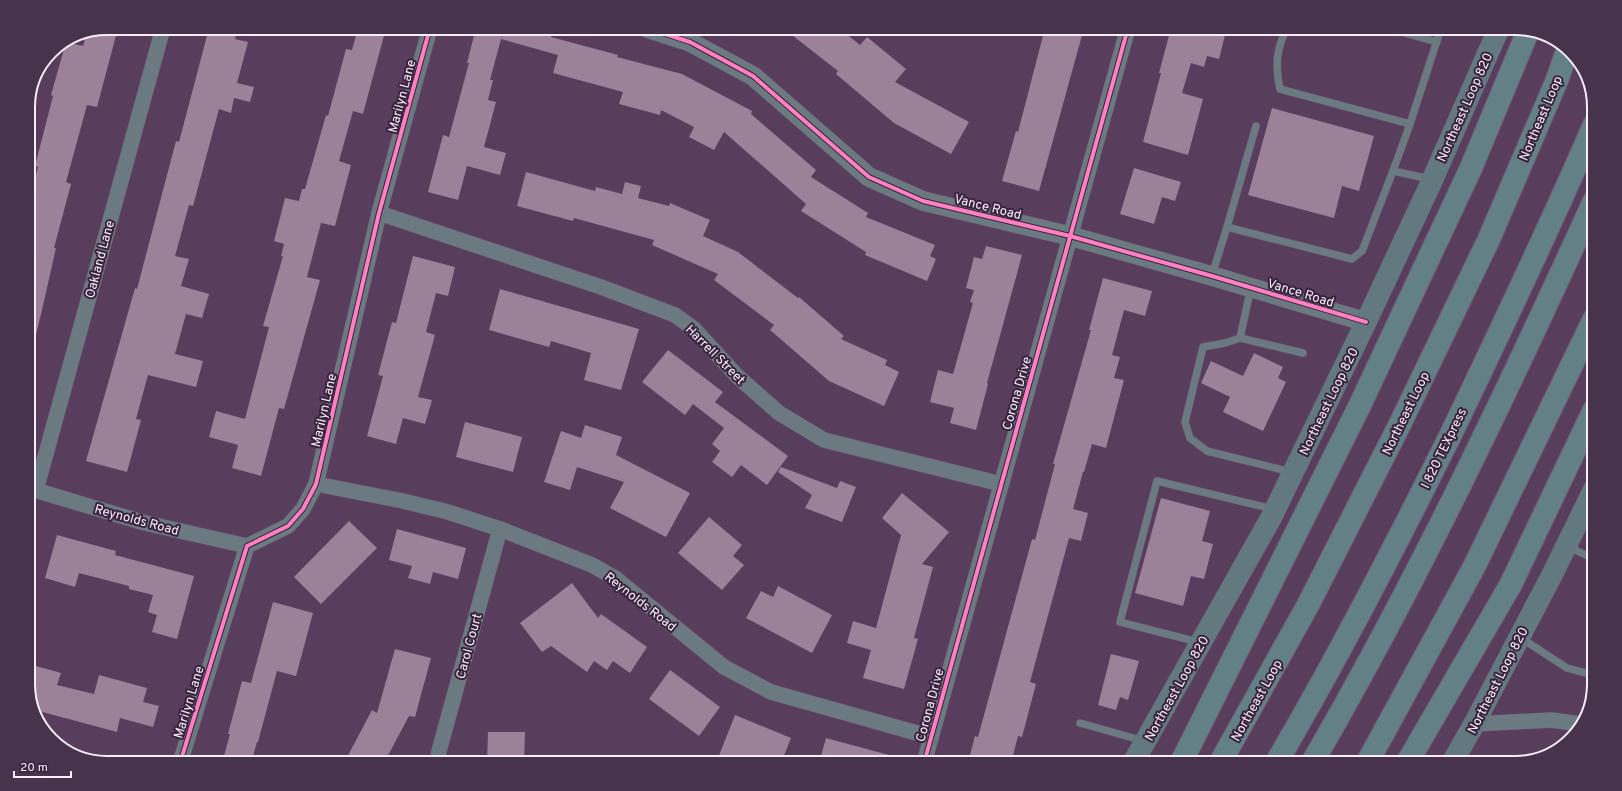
<svg xmlns="http://www.w3.org/2000/svg" width="1622" height="791" viewBox="0 0 1622 791" font-family="Overpass,sans-serif">
<style>
.building{fill:#9c8199}
.lines{fill:none;stroke-linecap:round;stroke-linejoin:round}
.service-casing{stroke:#705c74;stroke-width:8}
.minor-casing{stroke:#705c74;stroke-width:16}
.tertiary-casing{stroke:#705c74;stroke-width:20}
.secondary-casing{stroke:#705c74;stroke-width:22}
.motorway-casing{stroke:#705c74;stroke-width:24}
.service{stroke:#6b7a80;stroke-width:7}
.minor{stroke:#6b7a80;stroke-width:15}
.tertiary{stroke:#6b7a80;stroke-width:19}
.secondary{stroke:#627980;stroke-width:21}
.motorway{stroke:#648087;stroke-width:22}
.cycleway-casing{stroke:#39233d;stroke-width:6}
.cycleway{stroke:#ff80c0;stroke-width:4}
.labels{text-anchor:middle;stroke-width:4;stroke-linejoin:round;paint-order:stroke}
.street-label{font-size:13px;fill:#f9eefb;stroke:#39233d}
.rim{fill:none;stroke:#f9eefb;stroke-width:2}
</style>
<rect width="100%" height="100%" fill="#583d5d"/>
<g class="building">
<polygon points="107,28 118,28 97,107 87,105 66,182 71,184 54,248 56,248 42,310 34,343 28,343 28,204 38,167 35,166 53,96 51,95 66,42 83,46 87,32"/>
<polygon points="209,28 238,28 235,39 248,42 237,83 254,87 250,102 234,98 231,113 219,109 193,206 189,205 175,256 189,259 181,286 209,294 202,318 186,314 175,354 203,361 196,387 148,375 136,419 141,420 127,472 86,461 135,288 137,289 176,141 179,142"/>
<polygon points="358,28 386,28 363,114 353,111 339,161 351,165 335,226 321,223 307,277 320,280 284,409 279,408 261,476 232,468 238,445 209,437 216,411 245,419 269,327 263,326 283,256 281,256 284,244 274,241 285,198 299,201 302,189 305,189 326,115 328,116 346,49 352,50"/>
<polygon points="476,28 540,28 552,32 551,37 618,55 617,57 682,74 752,111 751,114 816,170 811,177 868,213 866,217 935,245 930,256 936,259 927,281 865,255 866,252 801,211 806,204 724,132 714,150 689,137 694,127 661,110 660,115 619,104 623,92 553,73 558,55 501,39 490,80 493,80 488,100 496,102 484,147 506,153 500,175 467,166 458,200 428,192 443,135 449,137 469,63 467,63"/>
<polygon points="783,28 839,28 860,45 867,37 906,69 895,82 969,122 951,154 894,123 836,74 838,71"/>
<polygon points="1045,28 1084,28 1039,191 1002,181 1016,131 1018,132"/>
<polygon points="1171,28 1200,28 1225,35 1219,59 1207,56 1204,67 1191,63 1182,93 1203,99 1188,155 1143,142 1161,73 1159,73"/>
<polygon points="1272,108 1374,136 1359,191 1342,186 1334,218 1248,195"/>
<polygon points="1134,168 1181,182 1175,201 1162,197 1154,224 1120,214"/>
<polygon points="526,172 595,191 596,187 622,194 625,182 641,186 638,198 669,206 670,203 710,220 703,236 738,252 798,298 799,297 844,336 841,339 887,360 885,365 899,372 884,406 829,381 770,330 774,325 714,280 718,274 652,245 654,240 574,218 573,221 517,206"/>
<polygon points="986,246 1022,255 987,383 988,384 976,430 950,423 954,408 930,402 938,370 953,374 973,303 970,302 974,290 966,288 974,257 982,259"/>
<polygon points="413,256 455,267 448,296 436,293 426,332 435,335 418,397 432,400 425,424 403,418 396,444 367,436 383,376 378,375 392,322 396,323"/>
<polygon points="1103,278 1152,291 1145,316 1124,310 1112,355 1120,357 1114,378 1124,380 1106,448 1092,444 1084,472 1083,472 1073,509 1088,513 1081,541 1069,538 1030,682 1036,684 1022,737 1018,736 1011,763 968,763 975,736 978,737 1032,539 1035,540 1055,464 1053,464 1091,330 1089,330"/>
<polygon points="500,289 639,329 621,390 584,380 591,353 551,341 549,347 489,330"/>
<polygon points="668,350 723,392 715,402 788,456 767,485 741,465 732,477 712,462 720,451 712,444 724,428 693,404 685,415 642,382"/>
<polygon points="1254,353 1283,367 1278,378 1286,382 1263,431 1223,412 1230,397 1201,383 1211,361 1243,376"/>
<polygon points="465,422 522,437 513,472 456,457"/>
<polygon points="585,425 622,437 616,455 690,493 666,537 610,508 624,482 577,467 570,490 544,482 561,431 581,438"/>
<polygon points="781,467 837,488 840,481 856,487 842,522 805,508 812,495 778,472"/>
<polygon points="902,493 949,532 922,564 933,567 914,638 918,639 904,689 863,678 871,650 847,643 853,621 876,628 901,535 882,518"/>
<polygon points="1161,498 1210,511 1202,541 1213,544 1204,579 1191,576 1183,606 1135,593"/>
<polygon points="709,517 742,545 733,556 744,565 722,590 678,553"/>
<polygon points="349,521 377,548 321,604 294,577"/>
<polygon points="397,529 466,548 458,579 433,572 430,584 408,578 412,566 389,560"/>
<polygon points="57,535 116,551 115,555 194,576 177,639 152,632 157,615 148,612 153,595 129,589 129,586 79,573 75,587 45,578"/>
<polygon points="572,583 598,618 601,614 647,647 630,673 613,661 607,670 594,661 587,672 551,646 542,652 520,623"/>
<polygon points="778,586 832,615 812,653 746,618 761,591 773,597"/>
<polygon points="273,602 313,613 296,676 277,671 258,742 257,742 251,763 222,763 230,734 228,734 242,681 251,683"/>
<polygon points="395,649 431,658 415,717 409,716 384,763 344,763 372,710 377,713"/>
<polygon points="1111,654 1139,661 1128,700 1120,697 1116,710 1098,705"/>
<polygon points="36,666 61,673 57,685 94,694 99,675 147,688 143,702 159,706 153,727 120,718 117,732 35,710 28,689 28,675 33,676"/>
<polygon points="670,670 720,707 699,736 649,699"/>
<polygon points="735,715 791,738 781,763 767,763 750,756 748,763 716,763"/>
<polygon points="488,732 525,732 524,763 487,763"/>
<polygon points="826,738 900,758 899,763 819,763"/>
</g>
<g class="lines">
<defs>
<g id="service">
<path d="M1287,28c-11,21 -12,38 -7,61l130,35 -17,47"/>
<polyline points="1387,28 1437,42"/>
<polyline points="1410,124 1441,28"/>
<polyline points="1227,227 1256,126"/>
<polyline points="1212,275 1227,227 1352,259 1362,251 1393,171 1430,179"/>
<polyline points="1251,287 1240,338 1225,343 1203,347 1185,422 1190,438 1207,451 1291,472"/>
<polyline points="1240,338 1303,353"/>
<polyline points="1569,547 1594,559"/>
<polyline points="1521,638 1567,668 1594,675"/>
<polyline points="1198,642 1120,622 1157,481 1273,509"/>
<polyline points="1080,723 1144,741"/>
</g>
<g id="minor">
<polyline points="379,213 601,287 675,315 694,329 737,376 779,413 824,440 1001,484"/>
<polyline points="316,484 403,501 448,512 500,529 592,565 615,578 724,667 771,692 931,737"/>
<polyline points="28,488 145,523 247,546"/>
<polyline points="36,490 163,28"/>
<polyline points="1474,724 1551,720 1581,724"/>
<polyline points="180,763 247,546 288,526 303,509 316,484 379,213 430,28"/>
<polyline points="437,763 439,751 500,529"/>
<polyline points="924,763 1128,28"/>
</g>
<polyline id="tertiary" points="647,28 690,42 753,76 869,177 923,201 1070,236 1212,276 1366,322"/>
<g id="secondary">
<polyline points="1133,763 1271,518 1366,322 1431,183 1499,28"/>
<polyline points="1452,763 1474,724 1553,573 1594,489"/>
</g>
<g id="motorway">
<polyline points="1181,763 1360,405 1471,168 1528,31"/>
<polyline points="1220,763 1308,605 1400,424 1489,239 1557,80 1567,51"/>
<path d="M1276,763c63,-107 120,-218 175,-329 49,-102 98,-205 143,-309"/>
<path d="M1312,763c105,-181 195,-371 282,-562"/>
<polyline points="1367,763 1474,567 1594,319"/>
<polyline points="1407,763 1511,584 1594,410"/>
</g>
</defs>
<use href="#service" class="service-casing"/>
<use href="#minor" class="minor-casing"/>
<use href="#tertiary" class="tertiary-casing"/>
<use href="#secondary" class="secondary-casing"/>
<use href="#motorway" class="motorway-casing"/>
<use href="#service" class="service"/>
<use href="#minor" class="minor"/>
<use href="#tertiary" class="tertiary"/>
<use href="#secondary" class="secondary"/>
<use href="#motorway" class="motorway"/>
<defs>
<g id="cycleway">
<polyline points="647,28 690,42 753,76 869,177 923,201 1070,236 1212,276 1366,322"/>
<polyline points="180,763 247,546 288,526 303,509 316,484 379,213 430,28"/>
<polyline points="924,763 1128,28"/>
</g>
</defs>
<use href="#cycleway" class="cycleway-casing"/>
<use href="#cycleway" class="cycleway"/>
</g>
<g class="labels">
<g class="street-label">
<text transform="translate(401 96) rotate(-75)" y="5">Marilyn Lane</text>
<text transform="translate(1464 107) rotate(-66)" y="5">Northeast Loop 820</text>
<text transform="translate(1540 118) rotate(-67)" y="5">Northeast Loop</text>
<text transform="translate(988 206) rotate(14)" y="5">Vance Road</text>
<text transform="translate(99 259) rotate(-75)" y="5">Oakland Lane</text>
<text transform="translate(1301 292) rotate(17)" y="5">Vance Road</text>
<text transform="translate(716 354) rotate(45)" y="5">Harrell Street</text>
<text transform="translate(1016 393) rotate(-74)" y="5">Corona Drive</text>
<text transform="translate(1328 401) rotate(-64)" y="5">Northeast Loop 820</text>
<text transform="translate(323 410) rotate(-77)" y="5">Marilyn Lane</text>
<text transform="translate(1405 413) rotate(-64)" y="5">Northeast Loop</text>
<text transform="translate(1443 448) rotate(-64)" y="5">I 820 TEXpress</text>
<text transform="translate(137 519) rotate(15)" y="5">Reynolds Road</text>
<text transform="translate(641 601) rotate(38)" y="5">Reynolds Road</text>
<text transform="translate(468 646) rotate(-75)" y="5">Carol Court</text>
<text transform="translate(1497 680) rotate(-63)" y="5">Northeast Loop 820</text>
<text transform="translate(1176 688) rotate(-61)" y="5">Northeast Loop 820</text>
<text transform="translate(1256 700) rotate(-61)" y="5">Northeast Loop</text>
<text transform="translate(188 702) rotate(-73)" y="5">Marilyn Lane</text>
<text transform="translate(929 705) rotate(-75)" y="5">Corona Drive</text>
</g>
</g>
<path d="M0 0H1622V791H0ZM107 35H1515A72 72 0 0 1 1587 107V684A72 72 0 0 1 1515 756H107A72 72 0 0 1 35 684V107A72 72 0 0 1 107 35Z" fill="#48334c" fill-rule="evenodd"/>
<path class="rim" d="M107 35H1515A72 72 0 0 1 1587 107V684A72 72 0 0 1 1515 756H107A72 72 0 0 1 35 684V107A72 72 0 0 1 107 35Z"/>
<path d="M14 771v6h57v-6" fill="none" stroke="#f9eefb" stroke-width="2"/>
<text x="20" y="771" font-size="12" fill="#f9eefb" stroke="#39233d" stroke-width="3" paint-order="stroke">20 m</text>
</svg>
